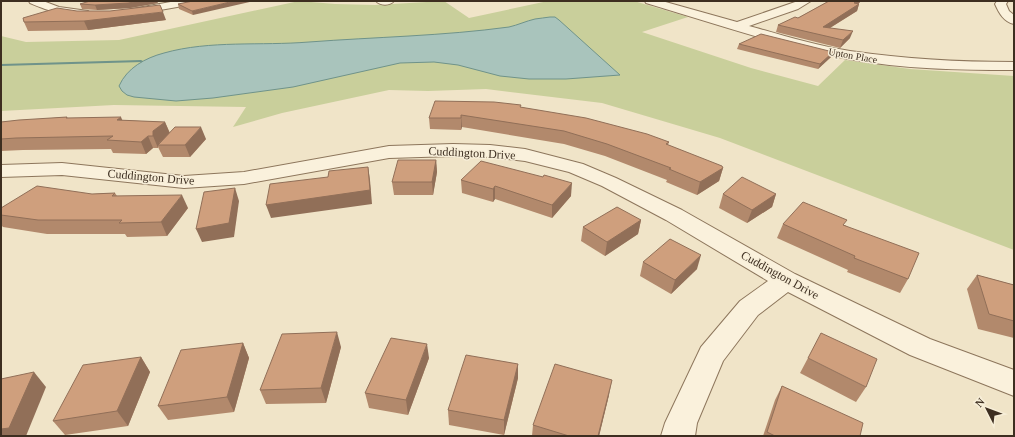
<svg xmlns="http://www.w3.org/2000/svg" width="1015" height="437" viewBox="0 0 1015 437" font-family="'Times New Roman',serif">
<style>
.green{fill:#c9cf9b}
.water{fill:#a9c4bc;stroke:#6f938a}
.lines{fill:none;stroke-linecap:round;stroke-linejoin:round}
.stream{fill:#6f938a;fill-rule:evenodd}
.minor-casing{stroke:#8d765c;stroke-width:2}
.minor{fill:#faf1dc;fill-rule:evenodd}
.wall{fill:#b2896c}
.shaded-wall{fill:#916f58}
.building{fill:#cf9f7d;stroke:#916f58}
.labels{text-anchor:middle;stroke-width:3;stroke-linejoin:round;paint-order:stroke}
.far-street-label{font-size:10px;fill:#3d2e20;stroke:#f7eed8}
.street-label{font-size:12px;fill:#3d2e20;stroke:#f7eed8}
</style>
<rect width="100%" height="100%" fill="#f0e4c8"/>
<polygon class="green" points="299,1 335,4 375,5 444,1 469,18 548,1 634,1 688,17 642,32 751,68 818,86 845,60 910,69 1014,76 1014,250 720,138 602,103 486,89 428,91 389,90 282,113 233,127 246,107 114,105 1,111 1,36 26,42 119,40"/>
<path class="water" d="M550,17h5l4,3 61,55 -54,4h-37l-29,-3 -42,-11 -24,-3 -34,1 -107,24 -80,11 -37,3 -42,-4 -7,-2 -5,-4 -3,-5c8,-18 26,-28 45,-33 46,-13 97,-7 145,-11 66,-5 134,-6 200,-15 9,-2 17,-6 26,-8 5,-1 10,-1 15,-2z"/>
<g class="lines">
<polygon class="stream" points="141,60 143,61 143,62 1,66 1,64"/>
<defs>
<g id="minor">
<path d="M29,1h14l16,6 29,4 2,2c-9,10 -49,-5 -60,-10z"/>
<polygon points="176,1 199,1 194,4 132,15 126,12 132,9"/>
<path d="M376,1h18c-4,5 -14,5 -18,0z"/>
<path d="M645,1h17l75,21 61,-21h13l-13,8 -49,17c33,9 67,20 101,25 55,8 108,11 164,11v8c-56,0 -111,-1 -166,-11 -68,-13 -135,-36 -202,-56z"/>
<path d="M997,1h11l-2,3 3,7 5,4v9c-10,-2 -15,-11 -19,-20z"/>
<polygon points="453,144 490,145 525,149 583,164 616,178 682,210 795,274 930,339 1014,370 1014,396 910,355 788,292 758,315 723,361 697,423 695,436 661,436 665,423 701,347 740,301 768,281 666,220 602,186 569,172 525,161 490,157 453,156 389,158 244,184 184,188 62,175 1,177 1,165 62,163 184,176 244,172 389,146"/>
</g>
</defs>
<use href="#minor" class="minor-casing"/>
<use href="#minor" class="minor"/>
</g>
<g class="wall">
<polygon points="193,1 193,15 179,9 178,4"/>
<polygon points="829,1 861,1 858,4 859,4 857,11 830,28 850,38 840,48 776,32 778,25 798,18"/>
<polygon points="158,3 130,8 97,10 82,9 80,4"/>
<polygon points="77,11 166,20 88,30 28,31 24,22"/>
<polygon points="739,44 831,57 818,69 737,49"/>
<polygon points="521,107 669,142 668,145 723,168 719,181 697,195 666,182 667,180 605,156 564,144 462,127 461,130 430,129 429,118"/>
<polygon points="67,117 68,118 165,122 170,133 206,139 190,157 163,157 158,147 158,148 153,148 146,154 113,153 111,149 23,150 1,151 1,122"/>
<polygon points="436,160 437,172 433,195 394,195 392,182"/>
<polygon points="461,180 571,196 552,218 495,199 493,202 462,193"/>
<polygon points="115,193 117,196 188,208 167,236 127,237 125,234 47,234 3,227 1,225 1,208 92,194"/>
<polygon points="723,194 776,194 772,207 747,223 719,208"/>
<polygon points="641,220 638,234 605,256 581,241 583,227"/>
<polygon points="783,224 845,225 908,279 900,293 847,272 848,270 777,238"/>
<polygon points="643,262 697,269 671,294 640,276"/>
<polygon points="977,275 1014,285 1014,338 978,329 967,289"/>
<polygon points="243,343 249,358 234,412 168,420 158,406"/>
<polygon points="341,347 326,403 266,404 260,390"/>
<polygon points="141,357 150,372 128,426 65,435 53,421"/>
<polygon points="429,358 408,415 369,408 365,393"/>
<polygon points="808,358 866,387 856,402 800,373"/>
<polygon points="518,364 518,378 504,435 449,425 448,410"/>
<polygon points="782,386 860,436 763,436 775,400"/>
<polygon points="609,395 599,436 532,436 533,425"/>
</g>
<g class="shaded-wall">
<polygon points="1,1 9,1 1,2"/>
<polygon points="141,1 157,1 158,3 130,8 97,10 95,5"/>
<polygon points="234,1 254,1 193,15 192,11"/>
<polygon points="856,1 861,1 855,7 859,4 857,11 820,34 823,27"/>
<polygon points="163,12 166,20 88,30 84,21"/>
<polygon points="853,31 850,38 840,48 843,40"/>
<polygon points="833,52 831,57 818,69 820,64"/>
<polygon points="461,115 462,127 461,130"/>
<polygon points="121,117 126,129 117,120"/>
<polygon points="165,122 170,134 159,143 159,145 158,145 158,148 153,136 153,131"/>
<polygon points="201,127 206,139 190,157 185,145"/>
<polygon points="148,136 153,148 146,154 141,142"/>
<polygon points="436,160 437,172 433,195 432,182"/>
<polygon points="368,167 370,180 372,204 271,218 266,205"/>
<polygon points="723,168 719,181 697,195 700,182"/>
<polygon points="572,183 571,196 552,218 552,205"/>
<polygon points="495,186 495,199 493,202 493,189"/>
<polygon points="235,188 239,201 234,237 202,242 196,229"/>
<polygon points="776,194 772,207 747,223 752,210"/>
<polygon points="182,195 188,208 167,236 161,222"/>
<polygon points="641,220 638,234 605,256 607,242"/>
<polygon points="701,255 697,269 671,294 675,280"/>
<polygon points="337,332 341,347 326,403 321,388"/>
<polygon points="243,343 249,358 234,412 227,397"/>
<polygon points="427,344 429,358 408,415 406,400"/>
<polygon points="141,357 150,372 128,426 117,411"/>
<polygon points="518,364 518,378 504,435 504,420"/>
<polygon points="34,372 46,387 26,436 1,436 1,429"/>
<polygon points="612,380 609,395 599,436 598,436"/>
</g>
<g class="building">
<polygon points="90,1 141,1 128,3 95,5 80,4"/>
<polygon points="193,1 234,1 192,11 178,4"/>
<polygon points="829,1 856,1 854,3 859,4 823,27 853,31 843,40 778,25 795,17 798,18"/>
<polygon points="160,5 163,12 84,21 24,22 23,18 57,8 77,11 110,11"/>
<polygon points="761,34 833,52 820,64 739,44"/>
<polygon points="435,101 494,102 521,105 520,107 586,118 647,134 669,142 666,144 722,166 723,168 700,182 669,169 671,168 607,144 564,131 461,115 461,118 429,118"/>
<polygon points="67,117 66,118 121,117 117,120 165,122 153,131 153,136 148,136 141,142 107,140 113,136 16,138 1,139 1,122 19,120"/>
<polygon points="175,127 201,127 185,145 158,145"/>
<polygon points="398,160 436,160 432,182 392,182"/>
<polygon points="481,161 543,177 544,175 572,183 552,205 495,186 493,189 461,180"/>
<polygon points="368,167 370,190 266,205 270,184 328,177 329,171"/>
<polygon points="742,177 776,194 752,210 723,194"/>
<polygon points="37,186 92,194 115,193 112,196 182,195 161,222 119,223 122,220 38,220 1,215 1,208"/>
<polygon points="235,188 229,223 196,229 204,192"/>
<polygon points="803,202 847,220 843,225 919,253 908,279 854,258 855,256 783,224"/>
<polygon points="617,207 641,220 607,242 583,227"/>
<polygon points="670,239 701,255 675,280 643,262"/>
<polygon points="977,275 1014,285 1014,321 989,314"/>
<polygon points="337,332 321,388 260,390 282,334"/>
<polygon points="821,333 877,359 866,387 808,358"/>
<polygon points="391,338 427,344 406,400 365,393"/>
<polygon points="243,343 227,397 158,406 181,350"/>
<polygon points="466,355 518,364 504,420 448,410"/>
<polygon points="141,357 117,411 53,421 83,365"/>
<polygon points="555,364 612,380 598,436 569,436 533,425"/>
<polygon points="34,372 9,428 1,429 1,379"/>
<polygon points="782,386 863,423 860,436 775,436 767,432"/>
</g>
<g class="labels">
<g class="far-street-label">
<text transform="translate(853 55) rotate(10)" y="4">Upton Place</text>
</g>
<g class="street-label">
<text transform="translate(472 153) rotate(3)" y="4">Cuddington Drive</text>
<text transform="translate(151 177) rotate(5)" y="4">Cuddington Drive</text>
<text transform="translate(780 275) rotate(29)" y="4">Cuddington Drive</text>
</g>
</g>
<rect width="1015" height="437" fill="none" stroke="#3d2e20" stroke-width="4"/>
<g transform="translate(987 409) rotate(312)" stroke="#f7eed8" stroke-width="3" paint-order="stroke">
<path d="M0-3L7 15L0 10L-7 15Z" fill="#3d2e20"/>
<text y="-6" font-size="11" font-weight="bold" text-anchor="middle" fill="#3d2e20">N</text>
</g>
</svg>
